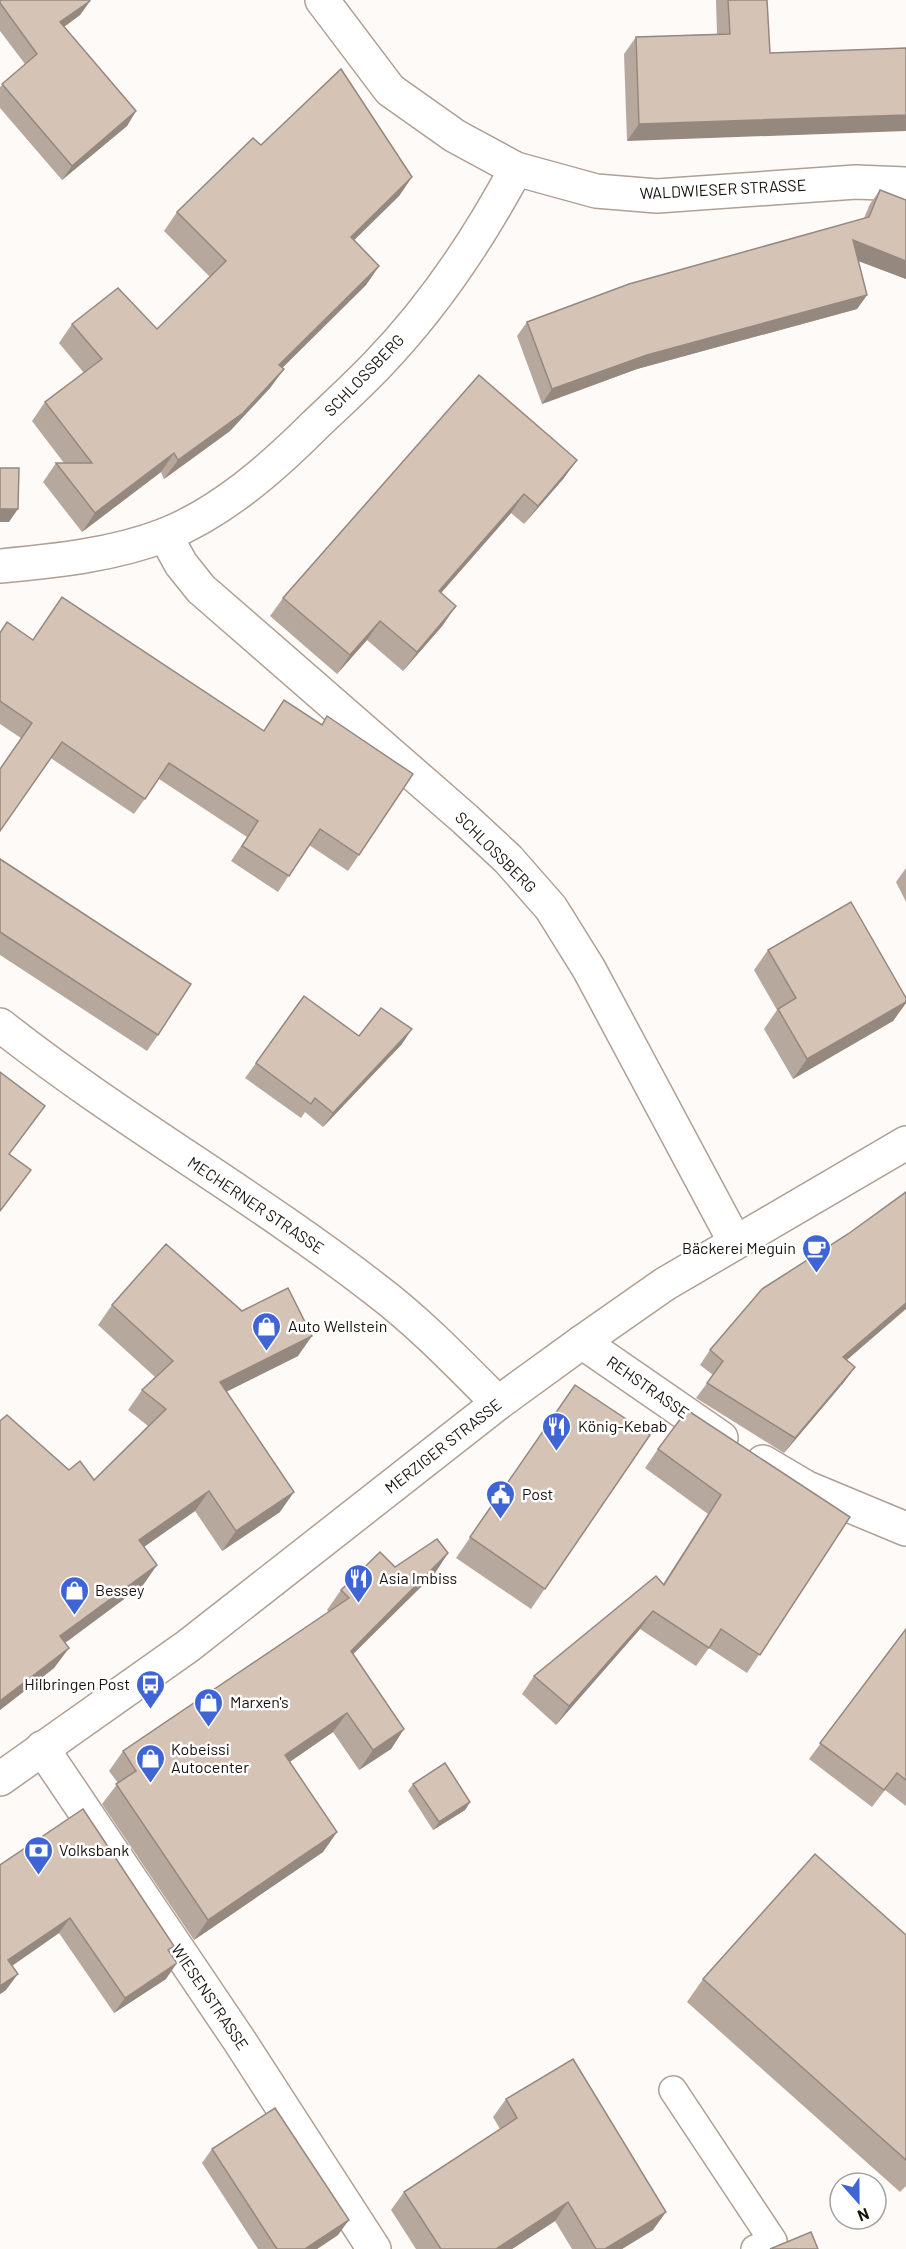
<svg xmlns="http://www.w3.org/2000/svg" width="906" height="2249" viewBox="0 0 906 2249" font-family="Barlow,sans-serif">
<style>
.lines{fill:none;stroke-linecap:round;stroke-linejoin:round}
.lane-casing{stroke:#b09f93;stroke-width:30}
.street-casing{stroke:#b09f93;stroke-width:36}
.secondary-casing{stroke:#b09f93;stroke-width:36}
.lane{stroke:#fff;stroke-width:27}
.street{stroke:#fff;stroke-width:33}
.secondary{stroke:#fff;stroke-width:33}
.wall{fill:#b7a89d}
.shaded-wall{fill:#95887f}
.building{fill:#d5c3b6;stroke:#95887f;stroke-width:1.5}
.labels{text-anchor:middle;stroke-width:5;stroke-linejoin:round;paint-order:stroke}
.street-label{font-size:16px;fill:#18120d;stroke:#fff}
.poi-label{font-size:16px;fill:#18120d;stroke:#fff;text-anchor:start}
</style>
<rect width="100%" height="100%" fill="#fefaf7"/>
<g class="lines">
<defs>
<polyline id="lane" points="673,2090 773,2241 755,2249"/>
<g id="street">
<polyline points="165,535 181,564 201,589 465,819 508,859 551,908 589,969 735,1242"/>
<path d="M0,566c55,-5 113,-11 165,-31 57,-23 107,-67 150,-110 21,-20 42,-39 62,-60 56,-58 101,-125 139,-196"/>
<polyline points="582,1342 721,1438"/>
<polyline points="763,1462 807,1488 906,1529"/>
<polyline points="42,1748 239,2040 374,2249"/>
</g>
<g id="secondary">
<polyline points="322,0 390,90 455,136 516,169 596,191 657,196 856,182 906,184"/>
<path d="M0,1025c120,95 254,170 375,264 45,34 83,74 123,114"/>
<polyline points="0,1779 188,1646 498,1403 582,1342 665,1284 906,1143"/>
</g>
</defs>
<use href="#lane" class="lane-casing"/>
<use href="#street" class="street-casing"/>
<use href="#secondary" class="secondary-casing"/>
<use href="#lane" class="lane"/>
<use href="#street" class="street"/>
<use href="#secondary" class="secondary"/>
</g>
<g class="wall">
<polygon points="0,0 90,1 80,15 64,27 136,111 127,126 62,180 0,108 0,87 25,64 0,31"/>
<polygon points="716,0 767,0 627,141 624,54 636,37 717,34"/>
<polygon points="261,145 412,177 399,196 354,240 379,266 366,285 282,368 284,369 270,388 230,431 164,479 161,472 82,532 43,482 56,463 64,463 32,421 45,402 84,373 59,343 72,324 157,329 210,277 164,231 177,212"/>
<polygon points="880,190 906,279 858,261 867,295 857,309 637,369 542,404 517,336 527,322 864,218 870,204"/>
<polygon points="479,375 564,478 524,524 511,513 441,593 443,625 403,671 367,640 337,674 270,616 283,598"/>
<polygon points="0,632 33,640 264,731 284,700 321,725 327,716 359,855 348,871 309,845 278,892 231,861 247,837 159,779 134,814 0,724"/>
<polygon points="0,859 158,1035 147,1051 0,955"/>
<polygon points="906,868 906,902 896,882"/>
<polygon points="768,950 906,998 906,1003 893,1021 793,1079 764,1029 777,1010 754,970"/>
<polygon points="359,1036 402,1044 323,1127 305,1112 301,1118 245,1078 256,1063"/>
<polygon points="112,1305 242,1311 298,1356 227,1391 280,1512 222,1551 195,1511 144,1547 157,1565 143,1585 65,1643 69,1648 54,1668 0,1710 0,1421 69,1470 94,1480 148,1426 128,1410 142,1390 155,1377 98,1325"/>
<polygon points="710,1350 847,1360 855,1367 844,1382 784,1453 696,1398 713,1375 700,1365"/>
<polygon points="575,1385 650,1435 531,1609 456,1558"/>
<polygon points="658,1449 850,1517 747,1673 709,1648 696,1666 640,1629 556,1725 522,1694 534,1676 663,1584 708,1514 645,1468"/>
<polygon points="448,1553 435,1573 353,1654 404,1729 391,1749 359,1770 333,1732 289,1762 337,1832 323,1852 194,1940 102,1804 118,1783 109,1771 123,1751 329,1612 327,1610 341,1590 395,1567"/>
<polygon points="906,1629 906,1806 885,1790 872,1807 809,1759"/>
<polygon points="413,1784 470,1802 465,1810 433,1830 408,1791"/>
<polygon points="0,1865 170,1952 166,1979 114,2013 59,1933 12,1966 6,1990 0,1994"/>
<polygon points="906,1935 906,2186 900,2192 687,2002 703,1979"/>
<polygon points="506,2099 653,2230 622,2249 572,2249 555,2221 512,2249 416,2249 391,2210 404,2192 500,2129 493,2117"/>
<polygon points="212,2149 338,2235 317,2249 258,2249 202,2163"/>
</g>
<g class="shaded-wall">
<polygon points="90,1 80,15 50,37 60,22"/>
<polygon points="136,111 127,126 62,180 72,166"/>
<polygon points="906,115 906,131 627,141 639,124"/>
<polygon points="412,177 399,196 338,256 351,237"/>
<polygon points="853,240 906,261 906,279 843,255"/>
<polygon points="379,266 366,285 266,384 279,365"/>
<polygon points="867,295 857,309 637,369 542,404 552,389 647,355"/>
<polygon points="284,369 270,388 230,431 164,479 178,460"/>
<polygon points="174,453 161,472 82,532 95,513"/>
<polygon points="577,460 564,478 524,524 538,506"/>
<polygon points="524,494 511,513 426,610 439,591"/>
<polygon points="0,509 18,509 9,522 0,522"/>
<polygon points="456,606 443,625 403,671 417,652"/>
<polygon points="380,621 367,640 337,674 350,655"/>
<polygon points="906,1002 906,1003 893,1021 793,1079 807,1059"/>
<polygon points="412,1029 402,1044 323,1127 333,1113"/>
<polygon points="906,1303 906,1309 833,1372 843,1357"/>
<polygon points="312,1336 298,1356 206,1402 220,1382"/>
<polygon points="855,1367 844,1382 784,1453 795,1438"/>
<polygon points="209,1491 195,1511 125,1560 139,1540"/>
<polygon points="294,1492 280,1512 222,1551 236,1531"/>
<polygon points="448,1553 435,1573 337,1670 351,1651"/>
<polygon points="157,1565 143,1585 46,1657 60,1636"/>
<polygon points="653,1611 640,1629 556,1725 569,1706"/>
<polygon points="69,1648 54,1668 0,1710 0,1701"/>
<polygon points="347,1713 333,1732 271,1775 285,1755"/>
<polygon points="404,1729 391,1749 359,1770 373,1750"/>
<polygon points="470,1802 465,1810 433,1830 439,1822"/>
<polygon points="337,1832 323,1852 194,1940 208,1920"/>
<polygon points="70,1918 59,1933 0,1974 8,1960"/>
<polygon points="177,1963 166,1979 114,2013 125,1998"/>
<polygon points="18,1974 6,1990 0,1994 0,1986"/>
<polygon points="568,2202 555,2221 512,2249 496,2249"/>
<polygon points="666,2212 653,2230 622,2249 605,2249"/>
<polygon points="349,2220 338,2235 317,2249 305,2249"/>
</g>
<g class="building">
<polygon points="0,0 89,0 90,1 60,22 136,111 72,166 2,84 37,54 0,3"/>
<polygon points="728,0 767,0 770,53 906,48 906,115 639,124 636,37 730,34"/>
<polygon points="341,69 412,177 351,237 379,266 279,365 284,369 243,413 178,460 174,453 95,513 56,463 92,463 45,402 102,359 72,324 118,288 157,329 226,261 177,212 253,138 261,145"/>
<polygon points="880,190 906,200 906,261 853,240 867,295 647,355 552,389 527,322 629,284 869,217"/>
<polygon points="479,375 577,460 538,506 524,494 439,591 456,606 417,652 380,621 350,655 283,598"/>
<polygon points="0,468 19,468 18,509 0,509"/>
<polygon points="62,597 264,731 284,700 322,725 327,716 413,774 359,855 320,829 289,876 242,846 258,821 169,763 145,799 62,742 0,831 0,769 32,723 0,701 0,633 7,622 33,640"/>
<polygon points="0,859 191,984 158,1035 0,932"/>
<polygon points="851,902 906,998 906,1002 807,1059 778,1009 796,998 768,950"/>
<polygon points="304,996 359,1036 381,1008 412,1029 333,1113 315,1098 311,1104 256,1063"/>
<polygon points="0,1072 45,1106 9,1154 31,1170 0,1211"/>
<polygon points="906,1192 906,1303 843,1357 855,1367 795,1438 707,1383 723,1361 710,1350 762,1289 848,1234"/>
<polygon points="166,1244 242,1311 288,1288 312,1336 220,1382 294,1492 236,1531 209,1491 139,1540 157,1565 60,1636 69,1648 0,1701 0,1421 7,1415 69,1470 80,1461 94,1480 166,1409 142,1390 173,1361 112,1305"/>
<polygon points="575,1385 650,1435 545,1589 470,1537"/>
<polygon points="687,1410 850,1517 760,1655 721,1629 709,1648 653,1611 569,1706 534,1676 656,1576 664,1585 721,1495 658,1449"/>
<polygon points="437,1539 448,1553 351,1651 404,1729 373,1750 347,1713 285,1755 337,1832 208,1920 116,1784 136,1771 123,1751 349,1598 341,1590 380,1552 395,1567"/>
<polygon points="906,1629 906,1780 897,1773 884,1790 820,1743"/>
<polygon points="445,1763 470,1802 439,1822 413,1784"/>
<polygon points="83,1809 174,1946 168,1950 177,1963 125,1998 70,1918 8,1960 18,1974 0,1986 0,1865"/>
<polygon points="815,1854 906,1935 906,2160 703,1979"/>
<polygon points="573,2059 666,2212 605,2249 596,2249 568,2202 496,2249 441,2249 404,2192 517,2118 506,2099"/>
<polygon points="275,2108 349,2220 305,2249 277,2249 212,2149"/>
<polygon points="811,2232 818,2249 770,2249"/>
</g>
<defs>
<symbol id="cafe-pin" viewBox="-11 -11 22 30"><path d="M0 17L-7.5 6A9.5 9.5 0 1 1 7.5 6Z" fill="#3e64d6" stroke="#fff"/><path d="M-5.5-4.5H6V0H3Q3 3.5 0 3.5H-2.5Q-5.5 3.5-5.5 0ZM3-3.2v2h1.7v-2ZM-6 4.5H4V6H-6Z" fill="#fff"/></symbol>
<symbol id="shop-pin" viewBox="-11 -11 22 30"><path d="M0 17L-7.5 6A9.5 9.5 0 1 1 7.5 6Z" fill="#3e64d6" stroke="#fff"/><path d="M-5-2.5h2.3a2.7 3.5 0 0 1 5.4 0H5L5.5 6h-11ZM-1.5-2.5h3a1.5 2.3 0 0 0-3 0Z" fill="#fff"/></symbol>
<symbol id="restaurant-pin" viewBox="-11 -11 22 30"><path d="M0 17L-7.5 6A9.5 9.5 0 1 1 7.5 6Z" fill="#3e64d6" stroke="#fff"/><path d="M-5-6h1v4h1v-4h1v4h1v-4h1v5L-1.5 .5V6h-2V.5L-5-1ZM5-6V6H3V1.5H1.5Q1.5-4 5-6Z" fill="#fff"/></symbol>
<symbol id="civic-pin" viewBox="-11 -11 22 30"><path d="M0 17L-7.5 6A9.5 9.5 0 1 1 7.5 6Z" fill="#3e64d6" stroke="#fff"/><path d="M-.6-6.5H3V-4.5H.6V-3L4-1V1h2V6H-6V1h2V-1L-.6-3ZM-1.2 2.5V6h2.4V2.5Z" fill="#fff"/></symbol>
<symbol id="bus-pin" viewBox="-11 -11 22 30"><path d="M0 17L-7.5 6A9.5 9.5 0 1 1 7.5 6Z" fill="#3e64d6" stroke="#fff"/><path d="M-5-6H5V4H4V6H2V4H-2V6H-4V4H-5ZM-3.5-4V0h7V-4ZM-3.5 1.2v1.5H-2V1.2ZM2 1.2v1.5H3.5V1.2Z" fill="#fff"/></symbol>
<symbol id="bank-pin" viewBox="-11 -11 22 30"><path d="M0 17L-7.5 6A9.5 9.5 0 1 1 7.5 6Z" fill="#3e64d6" stroke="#fff"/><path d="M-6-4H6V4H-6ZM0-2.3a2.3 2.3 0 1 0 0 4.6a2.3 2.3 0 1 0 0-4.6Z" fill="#fff"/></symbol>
</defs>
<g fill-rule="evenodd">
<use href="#cafe-pin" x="800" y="1232" width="33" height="45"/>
<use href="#shop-pin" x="250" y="1310" width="33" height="45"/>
<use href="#restaurant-pin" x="540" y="1410" width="33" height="45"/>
<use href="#civic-pin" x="484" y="1478" width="33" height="45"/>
<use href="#restaurant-pin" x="342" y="1562" width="33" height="45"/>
<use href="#shop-pin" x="58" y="1574" width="33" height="45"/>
<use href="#bus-pin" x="134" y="1668" width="33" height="45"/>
<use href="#shop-pin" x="192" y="1686" width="33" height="45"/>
<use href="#shop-pin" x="134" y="1742" width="33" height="45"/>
<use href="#bank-pin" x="22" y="1834" width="33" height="45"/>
</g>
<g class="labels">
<g class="street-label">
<text transform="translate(723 189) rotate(-3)" y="6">WALDWIESER STRASSE</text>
<text transform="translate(364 375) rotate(-46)" y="6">SCHLOSSBERG</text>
<text transform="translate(496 852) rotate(45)" y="6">SCHLOSSBERG</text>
<text transform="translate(256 1205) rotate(34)" y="6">MECHERNER STRASSE</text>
<text transform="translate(648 1387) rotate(35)" y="6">REHSTRASSE</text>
<text transform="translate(443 1446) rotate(-38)" y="6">MERZIGER STRASSE</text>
<text transform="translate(210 1997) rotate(56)" y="6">WIESENSTRASSE</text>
</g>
<g class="poi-label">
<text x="796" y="1254" text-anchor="end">Bäckerei Meguin</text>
<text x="288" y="1332">Auto Wellstein</text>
<text x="578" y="1432">König-Kebab</text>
<text x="522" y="1500">Post</text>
<text x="379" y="1584">Asia Imbiss</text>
<text x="95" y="1596">Bessey</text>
<text x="130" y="1690" text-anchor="end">Hilbringen Post</text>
<text x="230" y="1708">Marxen's</text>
<text x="171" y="1755">Kobeissi<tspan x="171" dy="18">Autocenter</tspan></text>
<text x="59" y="1856">Volksbank</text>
</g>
</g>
<g transform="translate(858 2201) rotate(159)"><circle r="28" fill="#ffffff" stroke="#a3a09e" stroke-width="1.5"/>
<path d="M0-4.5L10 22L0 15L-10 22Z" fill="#3e64d6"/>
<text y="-9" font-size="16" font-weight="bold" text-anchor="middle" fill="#18120d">N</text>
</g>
</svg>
